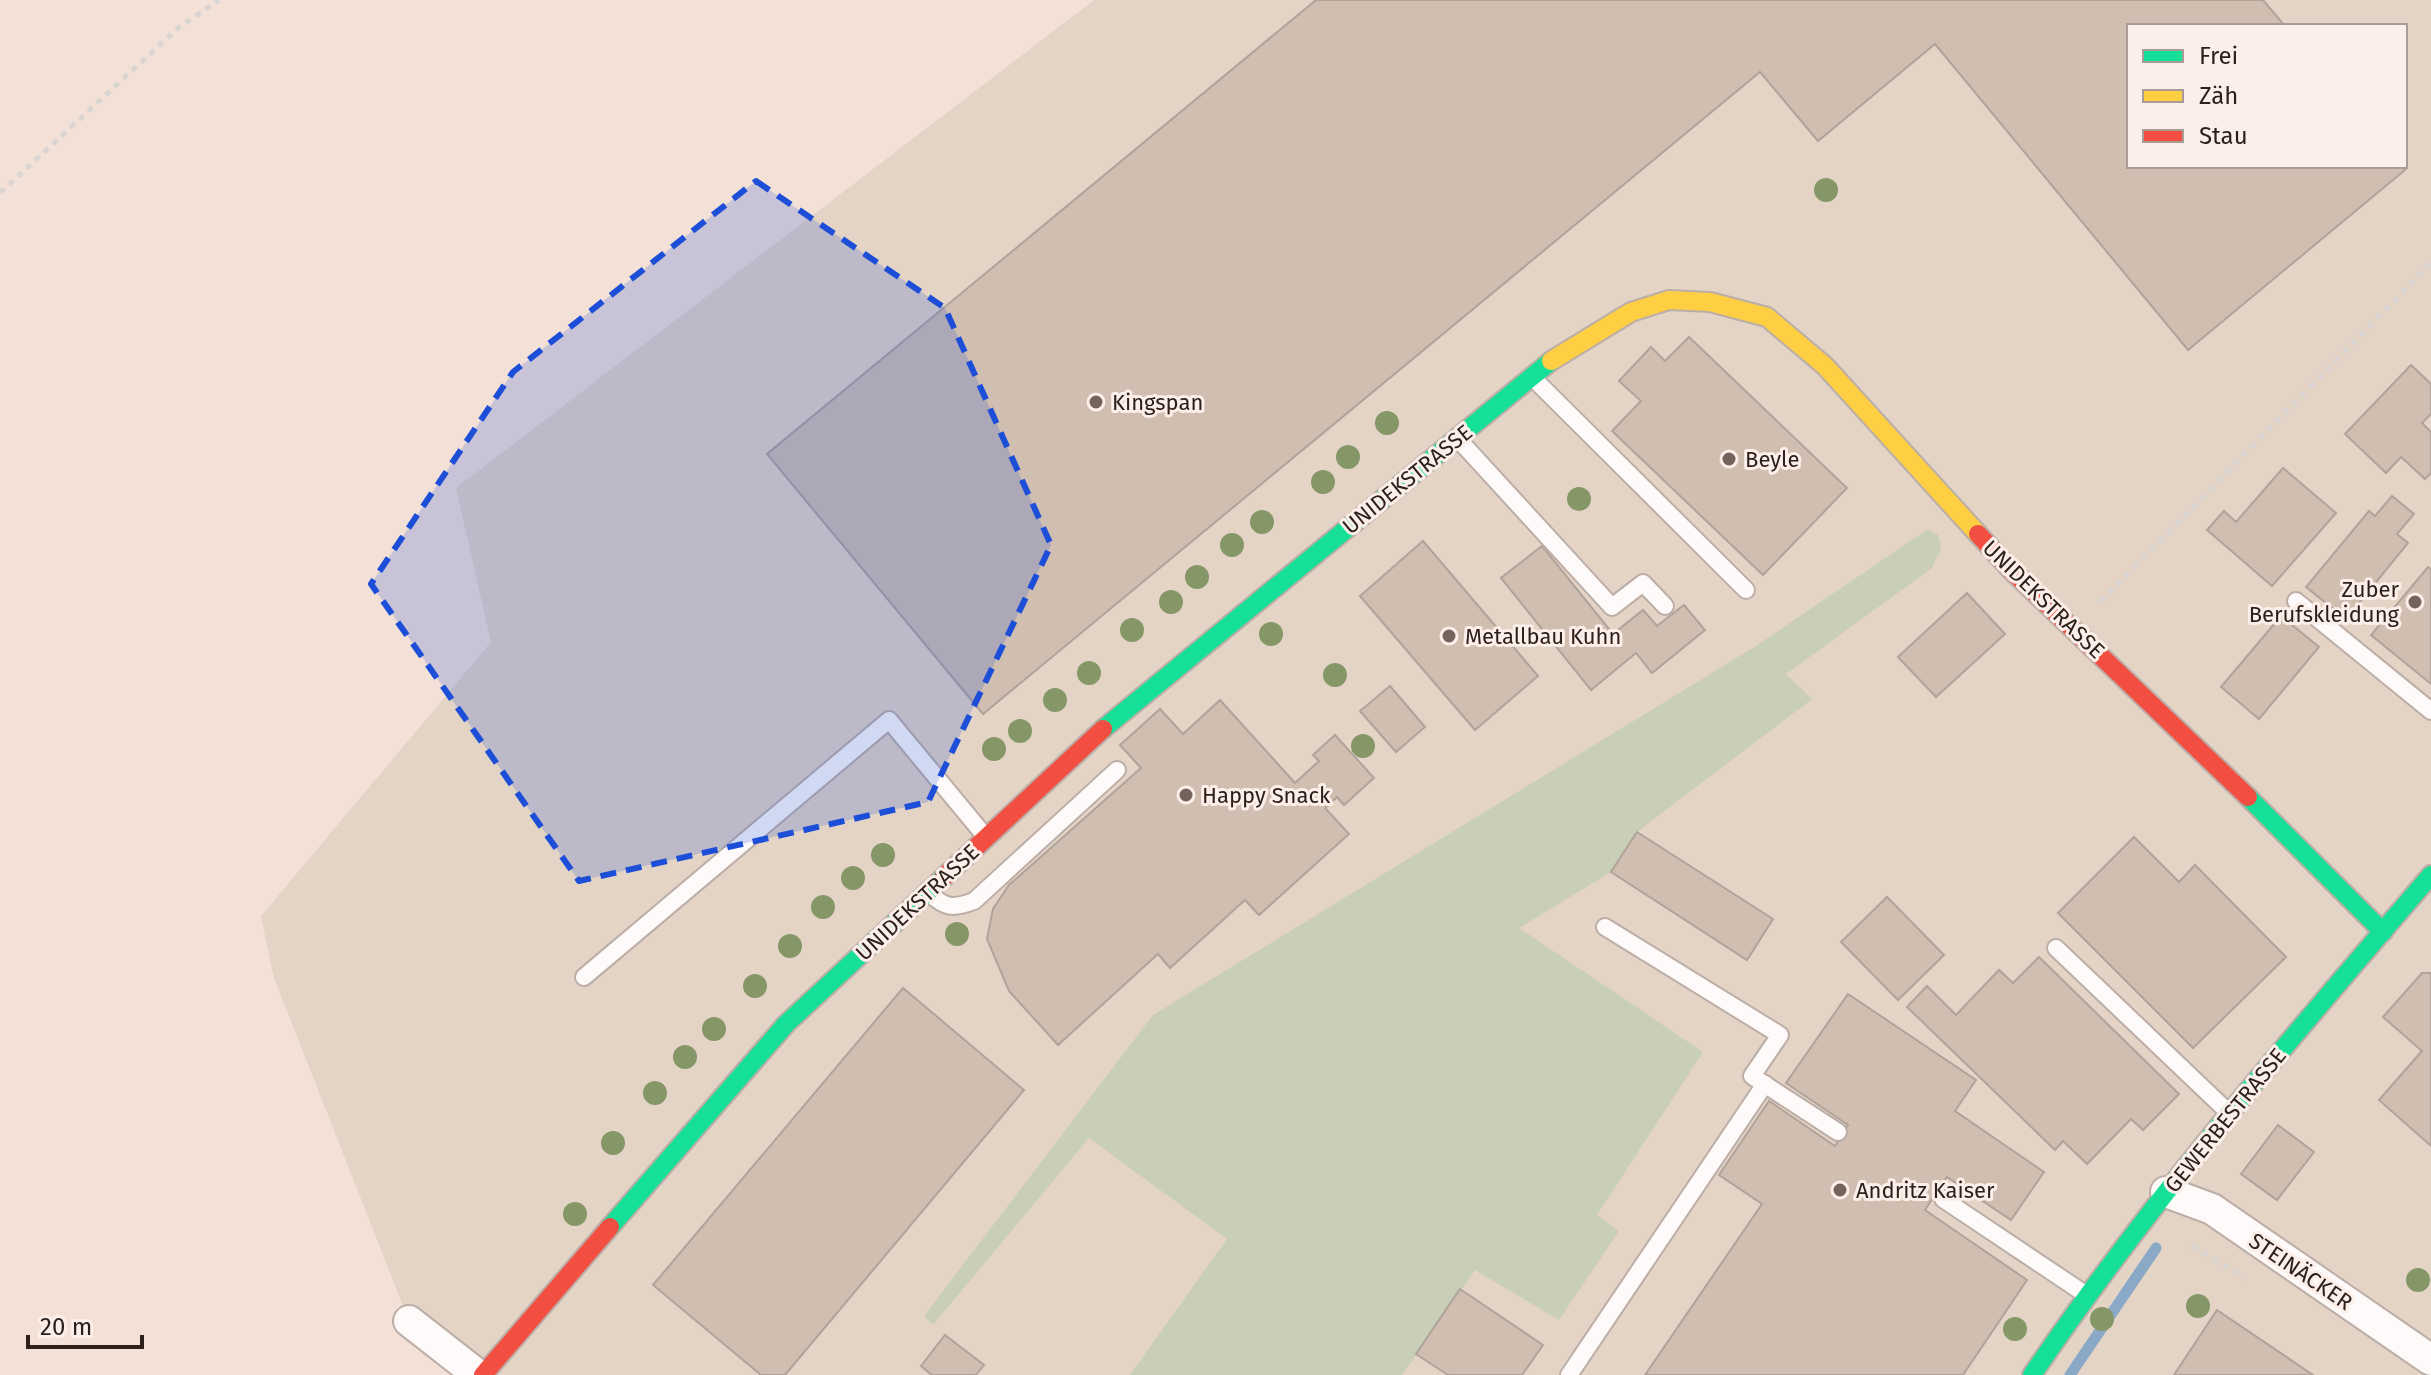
<svg xmlns="http://www.w3.org/2000/svg" width="2431" height="1375" viewBox="0 0 2431 1375" font-family="'Fira Sans',sans-serif">
<style>
.industrial{fill:#e4d4c6;fill-rule:evenodd}
.green{fill:#c9ceb6}
.lines{fill:none;stroke-linecap:round;stroke-linejoin:round}
.stream{stroke:#8aa9c6;stroke-width:11}
.building{fill:#d0beb1;stroke:#afa39a;stroke-width:2}
.lane-casing{stroke:#bcaea7;stroke-width:20}
.street-casing{stroke:#bcaea7;stroke-width:34}
.fast-casing{stroke:#bcaea7;stroke-width:22}
.slow-casing{stroke:#bcaea7;stroke-width:22}
.jam-casing{stroke:#bcaea7;stroke-width:22}
.path{stroke:#dad5d2;stroke-width:5;stroke-dasharray:6 6;stroke-linecap:butt}
.lane{stroke:#fdfaf9;stroke-width:16}
.street{stroke:#fdfaf9;stroke-width:30}
.fast{stroke:#16e098;stroke-width:18}
.slow{stroke:#ffcf43;stroke-width:18}
.jam{stroke:#f24e42;stroke-width:18}
.tree{fill:#869767}
.marked{fill:#1d4ed8;fill-opacity:0.2;stroke:#1d4ed8;stroke-width:6;stroke-dasharray:16 10;stroke-linejoin:round}
.poi-dot{fill:#72635d;stroke:#fceee8;stroke-width:3}
.labels{text-anchor:middle;stroke-width:6;stroke-linejoin:round;paint-order:stroke}
.poi-label{font-size:22px;fill:#2d201b;stroke:#fceee8;text-anchor:start}
.street-label{font-size:22px;fill:#2d201b;stroke:#fceee8}
</style>
<rect width="100%" height="100%" fill="#f3e0d7"/>
<path class="industrial" d="M1094,0h1337v1375h-1953l-69,-54 -135,-343 -13,-62 230,-274 -35,-154zM2129,26h276v140h-276z"/>
<polygon class="green" points="1928,529 1938,535 1941,548 1932,568 1786,674 1812,699 1637,832 1611,872 1519,928 1703,1052 1597,1215 1619,1231 1559,1320 1475,1270 1402,1375 1130,1375 1227,1239 1089,1138 933,1325 924,1316 1153,1015 1756,646"/>
<g class="lines">
<polyline class="stream" points="2070,1375 2156,1248"/>
</g>
<g class="building">
<polygon points="1316,0 2263,0 2285,26 2129,26 2129,166 2401,166 2405,170 2188,350 1935,44 1818,141 1760,72 983,714 767,454"/>
<polygon points="1689,337 1847,488 1763,575 1612,431 1641,401 1619,381 1651,347 1665,361"/>
<polygon points="2411,365 2431,384 2431,414 2422,423 2431,432 2431,473 2425,479 2401,457 2386,473 2345,434"/>
<polygon points="2283,468 2336,513 2272,586 2207,530 2224,511 2236,522"/>
<polygon points="2392,496 2414,514 2397,534 2408,543 2346,619 2306,587 2369,511 2375,516"/>
<polygon points="1423,541 1538,676 1475,730 1360,596"/>
<polygon points="1542,546 1613,634 1643,610 1657,626 1684,605 1705,630 1652,673 1636,653 1591,690 1501,578"/>
<polygon points="2428,567 2431,569 2431,684 2371,635"/>
<polygon points="1967,593 2005,634 1936,697 1898,657"/>
<polygon points="2281,616 2319,647 2259,719 2221,687"/>
<polygon points="1390,686 1425,727 1396,752 1360,711"/>
<polygon points="1220,700 1295,783 1319,761 1313,755 1335,735 1374,778 1344,805 1337,797 1325,808 1349,834 1259,915 1245,900 1170,968 1158,954 1058,1045 1009,991 987,939 993,909 1009,885 1141,768 1120,745 1160,709 1183,734"/>
<polygon points="1637,832 1773,919 1747,960 1611,872"/>
<polygon points="2134,837 2179,882 2195,865 2286,957 2193,1048 2058,913"/>
<polygon points="1887,897 1944,955 1898,1000 1841,942"/>
<polygon points="2039,957 2179,1094 2143,1130 2131,1119 2087,1164 2063,1141 2055,1150 1907,1007 1927,986 1956,1015 1999,970 2013,983"/>
<polygon points="2422,973 2431,973 2431,1146 2379,1100 2422,1051 2383,1017"/>
<polygon points="903,988 1024,1090 785,1375 761,1375 653,1285"/>
<polygon points="1848,994 1976,1080 1955,1111 2044,1172 2011,1220 1947,1177 1925,1210 2027,1280 1963,1375 1645,1375 1762,1204 1719,1175 1769,1101 1835,1146 1848,1125 1786,1083"/>
<polygon points="2278,1125 2314,1152 2277,1200 2241,1174"/>
<polygon points="1460,1289 1543,1345 1522,1375 1448,1375 1416,1354"/>
<polygon points="2217,1310 2313,1375 2174,1375"/>
<polygon points="945,1335 984,1365 976,1375 932,1375 921,1366"/>
</g>
<g class="lines">
<defs>
<g id="lane">
<polyline points="1532,377 1746,590"/>
<polyline points="1459,440 1612,607 1643,583 1665,606"/>
<polyline points="2296,601 2431,711"/>
<path d="M929,893c16,15 24,16 45,8l143,-131"/>
<polyline points="1605,927 1780,1035 1752,1076 1838,1132"/>
<polyline points="2056,948 2228,1112"/>
<polyline points="584,977 889,720 985,836"/>
<polyline points="1943,1199 2085,1294"/>
<polyline points="1569,1375 1765,1084"/>
</g>
<g id="street">
<polyline points="2166,1192 2212,1209 2431,1360"/>
<polyline points="409,1321 478,1375"/>
</g>
<g id="fast">
<polyline points="1103,729 1551,361"/>
<polyline points="2248,797 2383,932"/>
<polyline points="610,1227 786,1024 943,878"/>
<path d="M2032,1375c120,-177 260,-338 399,-500"/>
</g>
<polyline id="slow" points="1551,361 1631,312 1669,300 1710,302 1767,317 1825,366 1978,534"/>
<g id="jam">
<polyline points="1978,534 2011,570 2248,797"/>
<polyline points="943,878 1103,729"/>
<polyline points="483,1375 610,1227"/>
</g>
</defs>
<use href="#lane" class="lane-casing"/>
<use href="#street" class="street-casing"/>
<use href="#fast" class="fast-casing"/>
<use href="#slow" class="slow-casing"/>
<use href="#jam" class="jam-casing"/>
<g class="path">
<polyline points="0,193 178,28 219,0"/>
<polyline points="2100,602 2431,263"/>
<polyline points="2192,1246 2246,1278"/>
</g>
<use href="#lane" class="lane"/>
<use href="#street" class="street"/>
<use href="#fast" class="fast"/>
<use href="#slow" class="slow"/>
<use href="#jam" class="jam"/>
</g>
<g class="tree">
<circle cx="1826" cy="190" r="12"/>
<circle cx="1387" cy="423" r="12"/>
<circle cx="1348" cy="457" r="12"/>
<circle cx="1323" cy="482" r="12"/>
<circle cx="1579" cy="499" r="12"/>
<circle cx="1262" cy="522" r="12"/>
<circle cx="1232" cy="545" r="12"/>
<circle cx="1197" cy="577" r="12"/>
<circle cx="1171" cy="602" r="12"/>
<circle cx="1132" cy="630" r="12"/>
<circle cx="1271" cy="634" r="12"/>
<circle cx="1089" cy="673" r="12"/>
<circle cx="1335" cy="675" r="12"/>
<circle cx="1055" cy="700" r="12"/>
<circle cx="1020" cy="731" r="12"/>
<circle cx="1363" cy="746" r="12"/>
<circle cx="994" cy="749" r="12"/>
<circle cx="883" cy="855" r="12"/>
<circle cx="853" cy="878" r="12"/>
<circle cx="823" cy="907" r="12"/>
<circle cx="957" cy="934" r="12"/>
<circle cx="790" cy="946" r="12"/>
<circle cx="755" cy="986" r="12"/>
<circle cx="714" cy="1029" r="12"/>
<circle cx="685" cy="1057" r="12"/>
<circle cx="655" cy="1093" r="12"/>
<circle cx="613" cy="1143" r="12"/>
<circle cx="575" cy="1214" r="12"/>
<circle cx="2418" cy="1280" r="12"/>
<circle cx="2198" cy="1306" r="12"/>
<circle cx="2102" cy="1319" r="12"/>
<circle cx="2015" cy="1329" r="12"/>
</g>
<path class="marked" d="M756,181l189,127 106,237 -123,257 -349,79 -208,-297 142,-212z"/>
<g class="poi-dot">
<circle cx="1096" cy="402" r="8"/>
<circle cx="1729" cy="459" r="8"/>
<circle cx="2415" cy="602" r="8"/>
<circle cx="1449" cy="636" r="8"/>
<circle cx="1186" cy="795" r="8"/>
<circle cx="1840" cy="1190" r="8"/>
</g>
<g class="labels">
<g class="poi-label">
<text x="1112" y="410">Kingspan</text>
<text x="1745" y="467">Beyle</text>
<text x="2399" y="597" text-anchor="end">Zuber<tspan x="2399" dy="25">Berufskleidung</tspan></text>
<text x="1465" y="644">Metallbau Kuhn</text>
<text x="1202" y="803">Happy Snack</text>
<text x="1856" y="1198">Andritz Kaiser</text>
</g>
<g class="street-label">
<text transform="translate(1407 479) rotate(-39)" y="8">UNIDEKSTRASSE</text>
<text transform="translate(2044 599) rotate(44)" y="8">UNIDEKSTRASSE</text>
<text transform="translate(917 902) rotate(-43)" y="8">UNIDEKSTRASSE</text>
<text transform="translate(2225 1120) rotate(-51)" y="8">GEWERBESTRASSE</text>
<text transform="translate(2301 1271) rotate(34)" y="8">STEINÄCKER</text>
</g>
</g>
<rect x="2127" y="24" width="280" height="144" fill="#fceee8" stroke="#a99c96" stroke-width="2"/>
<rect x="2143" y="50" width="40" height="12" fill="#16e098" stroke="#a99c96" stroke-width="2"/>
<text x="2199" y="64" font-size="24" fill="#2d201b">Frei</text>
<rect x="2143" y="90" width="40" height="12" fill="#ffcf43" stroke="#a99c96" stroke-width="2"/>
<text x="2199" y="104" font-size="24" fill="#2d201b">Zäh</text>
<rect x="2143" y="130" width="40" height="12" fill="#f24e42" stroke="#a99c96" stroke-width="2"/>
<text x="2199" y="144" font-size="24" fill="#2d201b">Stau</text>
<path d="M28 1335v12h114v-12" fill="none" stroke="#2d201b" stroke-width="4"/>
<text x="40" y="1335" font-size="24" fill="#2d201b" stroke="#fceee8" stroke-width="6" paint-order="stroke">20 m</text>
</svg>
